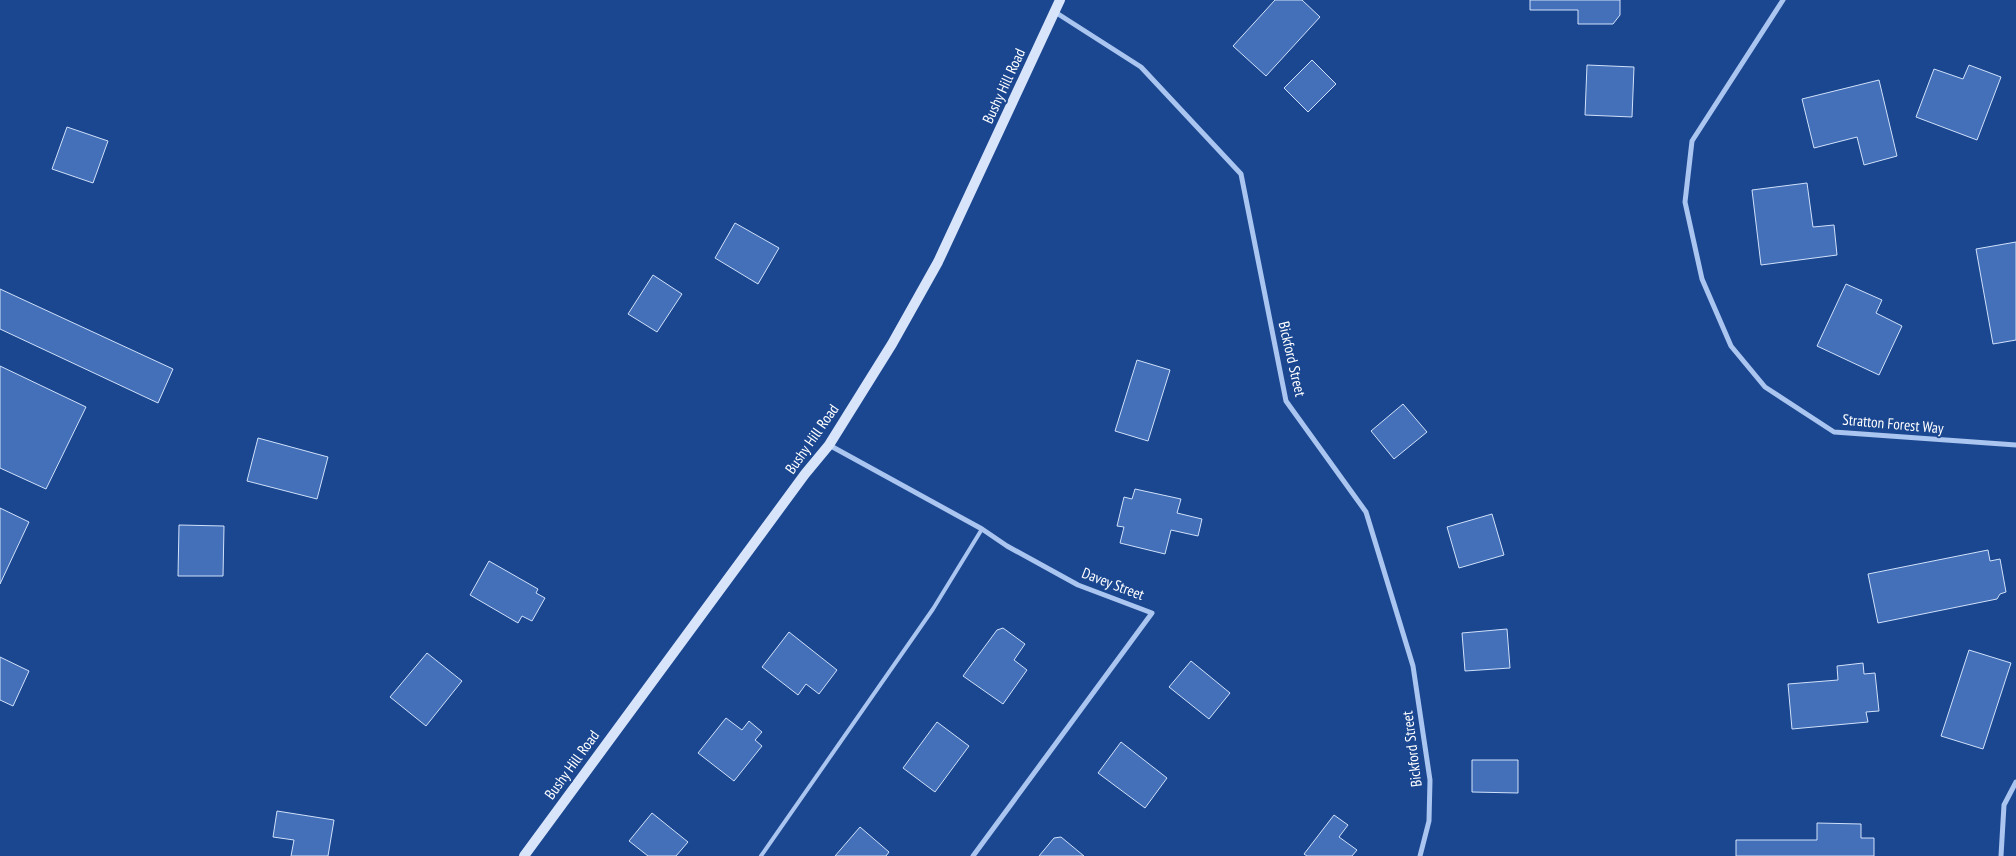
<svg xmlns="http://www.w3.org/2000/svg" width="2016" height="856" viewBox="0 0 2016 856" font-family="'PT Sans Narrow',sans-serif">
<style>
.building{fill:#4470b9;stroke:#d0e1fa}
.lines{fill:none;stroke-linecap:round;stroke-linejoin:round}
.lane{stroke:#aac5ef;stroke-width:4}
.street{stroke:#aac5ef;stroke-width:5}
.secondary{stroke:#d7e4fa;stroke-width:10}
.labels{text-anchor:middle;stroke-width:4;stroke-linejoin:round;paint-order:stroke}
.street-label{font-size:15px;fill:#fff;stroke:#1b4791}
</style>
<rect width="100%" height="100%" fill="#1b4791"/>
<g class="building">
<polygon points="1275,0 1302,0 1320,17 1266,76 1233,46"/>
<polygon points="1530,0 1620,0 1620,15 1613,24 1578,24 1578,10 1530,10"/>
<polygon points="1312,60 1336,84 1308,112 1284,88"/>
<polygon points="1587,65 1634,67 1632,117 1585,115"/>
<polygon points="1969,65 2001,77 1977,140 1916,117 1934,69 1963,79"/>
<polygon points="1879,80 1897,156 1864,165 1857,137 1814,148 1802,99"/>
<polygon points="67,127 108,141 93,183 52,169"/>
<polygon points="1807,183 1813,227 1834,225 1837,255 1761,265 1752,190"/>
<polygon points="735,223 779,248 758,284 715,258"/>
<polygon points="2016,242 2016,340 1993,344 1976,249"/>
<polygon points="653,275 682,294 657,332 628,314"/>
<polygon points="1846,284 1882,300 1876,313 1902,326 1879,375 1817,346"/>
<polygon points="0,289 173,369 158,403 0,329"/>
<polygon points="1137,360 1170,370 1148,441 1115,431"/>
<polygon points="0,366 86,407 46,489 0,468"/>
<polygon points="1403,404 1427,432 1394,459 1371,431"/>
<polygon points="258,438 328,457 317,499 247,481"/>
<polygon points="1135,489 1181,499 1177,513 1202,519 1198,536 1171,530 1165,554 1120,543 1124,527 1117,526 1124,497 1132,499"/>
<polygon points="0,508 29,522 0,584"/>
<polygon points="1492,514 1504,555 1459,568 1447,527"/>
<polygon points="179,525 224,526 223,576 178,576"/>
<polygon points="1988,550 1990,561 2000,559 2006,592 2000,594 1997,599 1878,623 1868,574"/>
<polygon points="489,561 538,589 536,593 545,598 532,621 522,616 518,623 470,595"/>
<polygon points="1003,628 1025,644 1014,660 1027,670 1003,704 963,676 997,630"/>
<polygon points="1507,629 1510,668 1465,671 1462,633"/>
<polygon points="789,632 837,670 819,694 806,684 798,695 762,667"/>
<polygon points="1969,650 2011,663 1983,749 1941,736"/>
<polygon points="427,653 462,681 426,726 390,697"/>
<polygon points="0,657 29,671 13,706 0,700"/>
<polygon points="1191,661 1230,693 1209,719 1169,687"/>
<polygon points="1863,663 1864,674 1875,673 1879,711 1866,712 1868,722 1792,729 1788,684 1838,680 1837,666"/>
<polygon points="726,718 742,730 749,721 762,732 755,740 762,746 734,781 698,753"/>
<polygon points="937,722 969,746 935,792 903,768"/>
<polygon points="1121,742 1167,778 1145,808 1098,773"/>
<polygon points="1472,760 1518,760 1518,793 1472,792"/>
<polygon points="277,811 334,820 328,856 291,856 294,840 273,837"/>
<polygon points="652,813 688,842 676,856 648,856 629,841"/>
<polygon points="1334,815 1348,825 1339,837 1357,850 1352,856 1307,856 1304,854"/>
<polygon points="1817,823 1861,824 1861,838 1874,838 1874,856 1736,856 1736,840 1817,840"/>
<polygon points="860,827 889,852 886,856 835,856"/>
<polygon points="1061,837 1084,856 1039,856 1054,838"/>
</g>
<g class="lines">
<polyline class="lane" points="761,856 933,609 982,529"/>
<g class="street">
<polyline points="1783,0 1692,141 1685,202 1702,279 1731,346 1765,387 1834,432 2016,445"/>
<polyline points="1055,12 1141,67 1241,174 1286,401 1366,512 1413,666 1430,780 1429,821 1420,856"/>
<polyline points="829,445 982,529 1007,546 1078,585 1152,613 973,856"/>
<polyline points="2001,856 2004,805 2016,782"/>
</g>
<polyline class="secondary" points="524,856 805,474 829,445 892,344 938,262 1060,0"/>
</g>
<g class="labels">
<g class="street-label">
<text transform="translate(1004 86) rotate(-65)" y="5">Bushy Hill Road</text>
<text transform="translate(1292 359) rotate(77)" y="5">Bickford Street</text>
<text transform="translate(1893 424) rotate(5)" y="5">Stratton Forest Way</text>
<text transform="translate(812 439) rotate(-55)" y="5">Bushy Hill Road</text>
<text transform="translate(1113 584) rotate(21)" y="5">Davey Street</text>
<text transform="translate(1412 749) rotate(-97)" y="5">Bickford Street</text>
<text transform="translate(572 765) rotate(-54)" y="5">Bushy Hill Road</text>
</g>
</g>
</svg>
